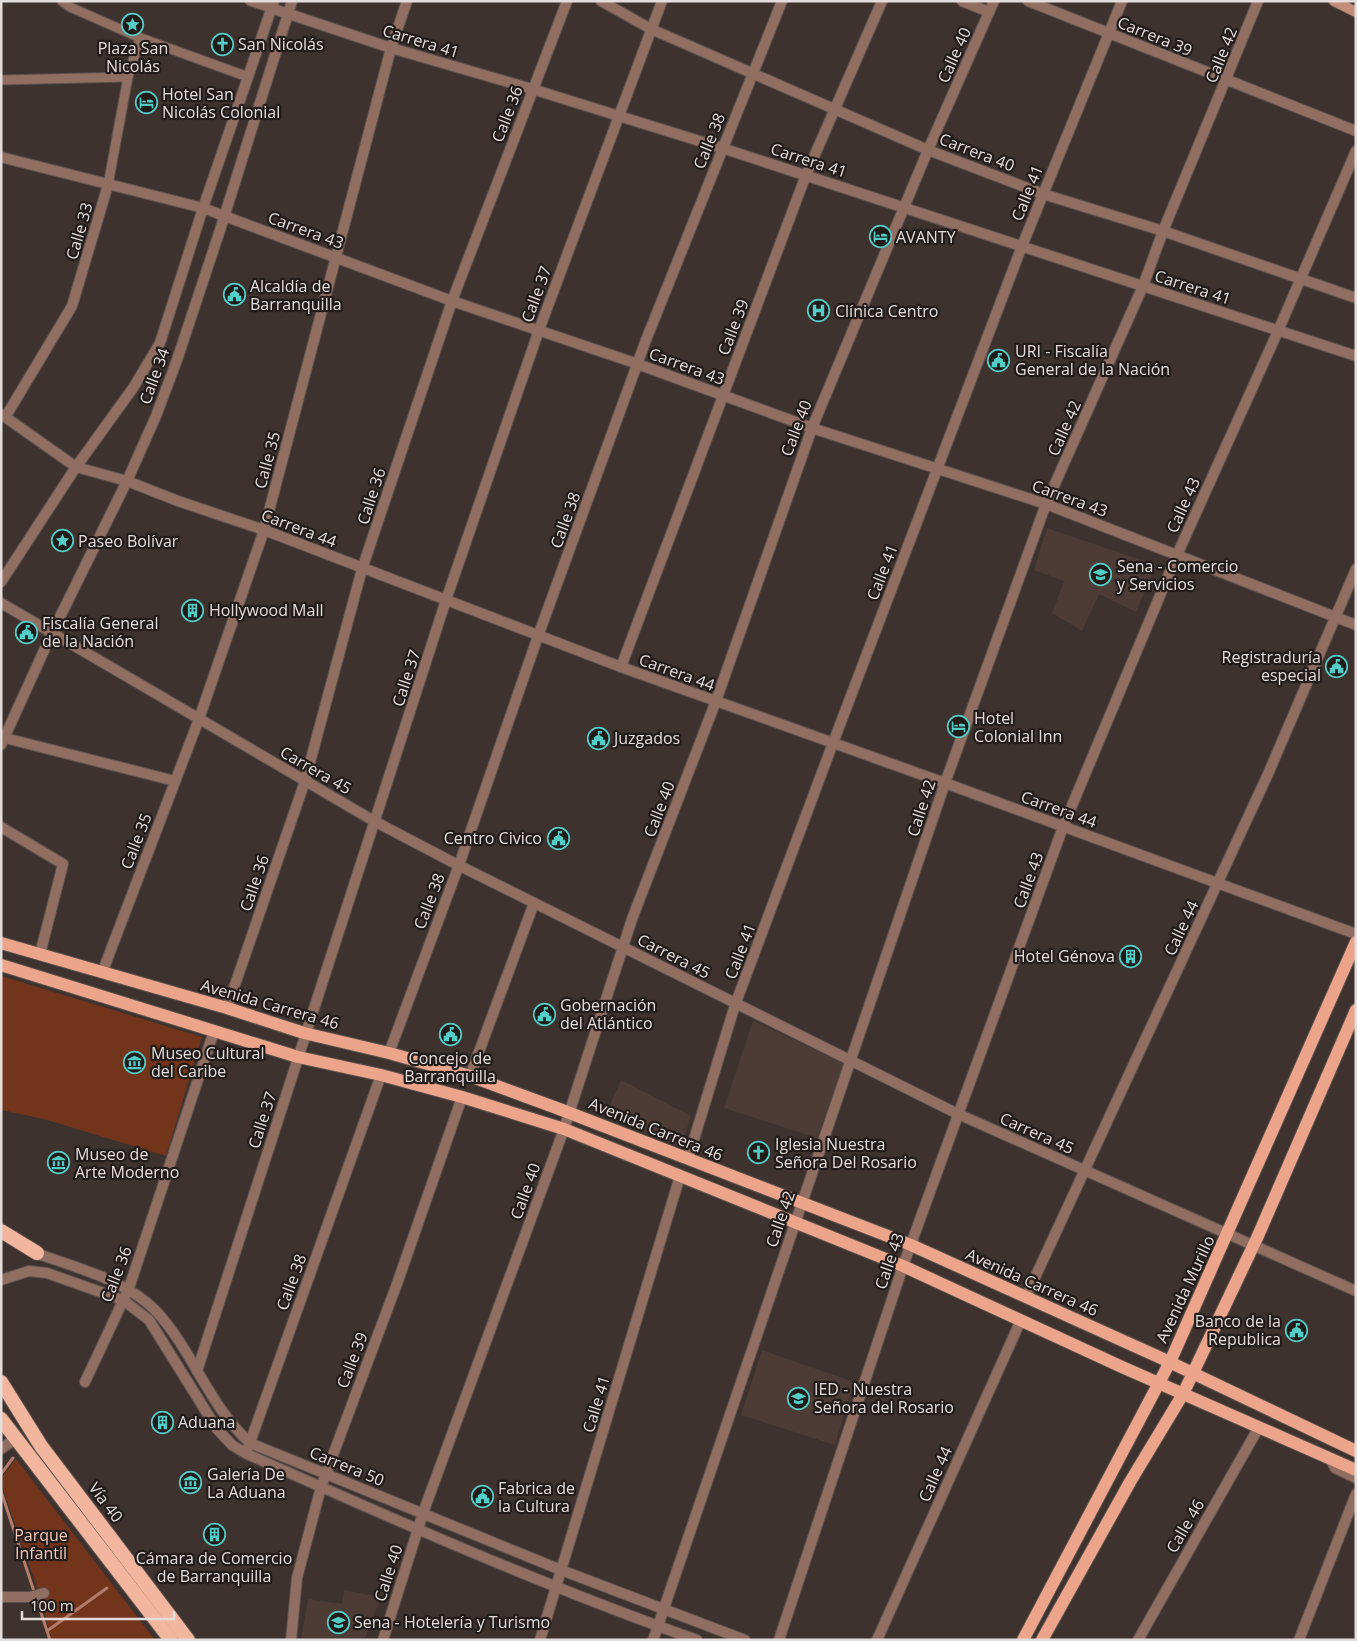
<svg xmlns="http://www.w3.org/2000/svg" width="1357" height="1641" viewBox="0 0 1357 1641" font-family="'Open Sans',sans-serif">
<style>
.built{fill:#4d3c35}
.green{fill:#73341c}
.lines{fill:none;stroke-linecap:round;stroke-linejoin:round}
.stream{stroke:#b37b68;stroke-width:3}
.pedestrian-casing{stroke:#5c514d;stroke-width:11}
.minor-casing{stroke:#5c514d;stroke-width:12}
.tertiary-casing{stroke:#5c514d;stroke-width:12}
.secondary-casing{stroke:#5c514d;stroke-width:12}
.primary-casing{stroke:#5c514d;stroke-width:14}
.trunk-casing{stroke:#5c514d;stroke-width:16}
.pedestrian{stroke:#916e62;stroke-width:9}
.minor{stroke:#916e62;stroke-width:10}
.tertiary{stroke:#916e62;stroke-width:10}
.secondary{stroke:#c48d79;stroke-width:10}
.primary{stroke:#eca58b;stroke-width:12}
.trunk{stroke:#f2b59e;stroke-width:14}
.labels{text-anchor:middle;stroke-width:4.5;stroke-linejoin:round;paint-order:stroke}
.street-label{font-size:16px;fill:#e5dddb;stroke:#211c1a}
.poi-label{font-size:16px;fill:#e5dddb;stroke:#211c1a;text-anchor:start}
.park-label{font-size:16px;fill:#f4c8b8;stroke:#211c1a}
</style>
<rect width="100%" height="100%" fill="#3e322e"/>
<g class="built">
<polygon points="1047,528 1156,565 1136,612 1099,594 1082,631 1052,613 1064,581 1034,570"/>
<polygon points="753,1021 844,1063 817,1138 724,1108"/>
<polygon points="621,1080 691,1116 681,1148 606,1114"/>
<polygon points="762,1350 854,1382 835,1445 741,1415"/>
<polygon points="344,1590 381,1597 364,1640 301,1640 308,1599 342,1604"/>
</g>
<g class="green">
<polygon points="1,976 202,1037 166,1156 44,1119 1,1110"/>
<polygon points="16,1459 155,1640 52,1640 38,1590 3,1489 2,1477"/>
</g>
<g class="lines">
<g class="stream">
<polyline points="1,1474 13,1458"/>
<polyline points="1,1491 50,1640"/>
<polyline points="47,1631 107,1588"/>
</g>
<defs>
<g id="pedestrian">
<polyline points="62,1 70,7 138,37 248,77"/>
<polyline points="250,1 271,8"/>
<polyline points="1,80 128,77"/>
<polyline points="108,185 128,77 140,38"/>
</g>
<g id="minor">
<polyline points="962,1 989,12"/>
<polyline points="1028,1 1356,131"/>
<polyline points="271,8 391,48 532,89 722,148"/>
<polyline points="6,416 72,306 108,185"/>
<polyline points="1,603 374,821 456,864 958,1114 1356,1291"/>
<polyline points="621,667 806,175 882,1"/>
<polyline points="716,701 812,428 928,150 994,1"/>
<polyline points="5,738 175,781"/>
<polyline points="1,827 63,864 40,954"/>
<polyline points="102,973 199,719 264,530"/>
<polyline points="227,1008 305,781 362,569 452,301 567,1"/>
<polyline points="389,1053 459,865"/>
<polyline points="470,1076 534,903"/>
<polyline points="688,1159 735,1005 833,743 1022,246 1122,1"/>
<polyline points="1026,1297 1268,774 1356,569"/>
<polyline points="85,1382 129,1288 214,1031"/>
<polyline points="248,1448 381,1075"/>
<polyline points="1,1449 15,1439"/>
<polyline points="1330,1458 1335,1468 1356,1478"/>
<polyline points="1,1597 30,1597 44,1593"/>
<polyline points="291,1640 297,1578 321,1487 398,1281 462,1097"/>
<polyline points="383,1640 423,1513 564,1129"/>
<polyline points="540,1640 680,1176"/>
<polyline points="653,1640 658,1626"/>
<polyline points="779,1640 903,1266 1063,827 1177,555 1278,331 1356,151"/>
<polyline points="877,1640 1021,1320"/>
<polyline points="1138,1640 1259,1427"/>
<polyline points="1299,1640 1356,1494"/>
</g>
<g id="tertiary">
<polyline points="601,1 651,29 928,150 1043,194 1163,231 1356,298"/>
<polyline points="722,148 1356,356"/>
<polyline points="1,157 203,208 452,301 632,362 812,428 1046,504 1356,625"/>
<polyline points="1,414 76,467 127,481 178,501 264,530 621,667 945,783 1356,934"/>
<polyline points="264,530 391,48 407,1"/>
<polyline points="1,582 76,467 133,388 160,343 203,208 274,1"/>
<polyline points="1,745 52,633 127,481 156,416 177,360 220,230 292,1"/>
<polyline points="459,865 538,636 646,340 782,1"/>
<polyline points="564,1129 632,919 716,701"/>
<path d="M30,1251c40,15 96,28 126,60 37,40 53,95 94,132l311,127 184,70"/>
<path d="M1,1280l28,-9 18,2 76,27 26,20 68,109 15,16 15,9c148,66 297,132 450,186"/>
<polyline points="197,1371 446,600 539,330 662,1"/>
<polyline points="658,1626 945,783 1046,504 1143,286 1163,231 1258,1"/>
</g>
<polyline id="secondary" points="1334,1 1356,12"/>
<g id="primary">
<polyline points="1,943 227,1008 304,1033 389,1053 470,1076 562,1110 911,1245 1161,1358 1356,1451"/>
<polyline points="1,965 298,1057 381,1075 462,1097 564,1129 903,1266 1122,1367 1356,1470"/>
<polyline points="1023,1640 1170,1362 1356,942"/>
<polyline points="1042,1640 1130,1482 1183,1394 1257,1238 1356,1010"/>
</g>
<g id="trunk">
<polyline points="1,1231 37,1253"/>
<polyline points="1,1382 41,1446 188,1640"/>
<polyline points="1,1419 171,1640"/>
</g>
</defs>
<use href="#pedestrian" class="pedestrian-casing"/>
<use href="#minor" class="minor-casing"/>
<use href="#tertiary" class="tertiary-casing"/>
<use href="#secondary" class="secondary-casing"/>
<use href="#primary" class="primary-casing"/>
<use href="#trunk" class="trunk-casing"/>
<use href="#pedestrian" class="pedestrian"/>
<use href="#minor" class="minor"/>
<use href="#tertiary" class="tertiary"/>
<use href="#secondary" class="secondary"/>
<use href="#primary" class="primary"/>
<use href="#trunk" class="trunk"/>
</g>
<defs>
<symbol id="sight-ring" viewBox="-11 -11 22 22"><circle r="9.5" fill="#211c1a" stroke="#54cdc7" stroke-width="1.5"/><path d="M0-6L1.8-2.2L6-1.7L2.9 1.2L3.7 5.4L0 3.3L-3.7 5.4L-2.9 1.2L-6-1.7L-1.8-2.2Z" fill="#54cdc7"/></symbol>
<symbol id="church-ring" viewBox="-11 -11 22 22"><circle r="9.5" fill="#211c1a" stroke="#54cdc7" stroke-width="1.5"/><path d="M-1.2-6h2.4v3.5h3.3v2.4h-3.3V6h-2.4V-.1h-3.3v-2.4h3.3Z" fill="#54cdc7"/></symbol>
<symbol id="hotel-ring" viewBox="-11 -11 22 22"><circle r="9.5" fill="#211c1a" stroke="#54cdc7" stroke-width="1.5"/><path d="M-6-4.5h1.5V1H6V5H4.5V3h-9V5H-6ZM-4 0a1.8 1.8 0 1 1 3.6 0ZM.5 0V-2.5h3Q6-2.5 6 0Z" fill="#54cdc7"/></symbol>
<symbol id="civic-ring" viewBox="-11 -11 22 22"><circle r="9.5" fill="#211c1a" stroke="#54cdc7" stroke-width="1.5"/><path d="M-.6-6.5H3V-4.5H.6V-3L4-1V1h2V6H-6V1h2V-1L-.6-3ZM-1.2 2.5V6h2.4V2.5Z" fill="#54cdc7"/></symbol>
<symbol id="hospital-ring" viewBox="-11 -11 22 22"><circle r="9.5" fill="#211c1a" stroke="#54cdc7" stroke-width="1.5"/><path d="M-5-5h3v3.5h4V-5h3V5h-3V1.5h-4V5h-3Z" fill="#54cdc7"/></symbol>
<symbol id="university-ring" viewBox="-11 -11 22 22"><circle r="9.5" fill="#211c1a" stroke="#54cdc7" stroke-width="1.5"/><path d="M0-5L7-2L0 1L-7-2ZM-4 1L0 2.5L4 1V4Q0 6-4 4Z" fill="#54cdc7"/></symbol>
<symbol id="building-ring" viewBox="-11 -11 22 22"><circle r="9.5" fill="#211c1a" stroke="#54cdc7" stroke-width="1.5"/><path d="M-4-6H4V6H1V3H-1V6H-4ZM-2.5-4.3h1.7v1.8h-1.7ZM.8-4.3h1.7v1.8H.8ZM-2.5-1h1.7V.8h-1.7ZM.8-1h1.7V.8H.8Z" fill="#54cdc7"/></symbol>
<symbol id="museum-ring" viewBox="-11 -11 22 22"><circle r="9.5" fill="#211c1a" stroke="#54cdc7" stroke-width="1.5"/><path d="M0-6L6-3V-2H-6V-3ZM-5-1h2V3h-2ZM-1-1h2V3h-2ZM3-1h2V3H3ZM-6 4H6V6H-6Z" fill="#54cdc7"/></symbol>
<symbol id="school-ring" viewBox="-11 -11 22 22"><circle r="9.5" fill="#211c1a" stroke="#54cdc7" stroke-width="1.5"/><path d="M0-5L7-2L0 1L-7-2ZM-4 1L0 2.5L4 1V4Q0 6-4 4Z" fill="#54cdc7"/></symbol>
</defs>
<g fill-rule="evenodd">
<use href="#sight-ring" x="120" y="12" width="25" height="25"/>
<use href="#church-ring" x="210" y="32" width="25" height="25"/>
<use href="#hotel-ring" x="134" y="90" width="25" height="25"/>
<use href="#hotel-ring" x="868" y="224" width="25" height="25"/>
<use href="#civic-ring" x="222" y="282" width="25" height="25"/>
<use href="#hospital-ring" x="806" y="298" width="25" height="25"/>
<use href="#civic-ring" x="986" y="348" width="25" height="25"/>
<use href="#sight-ring" x="50" y="528" width="25" height="25"/>
<use href="#university-ring" x="1088" y="562" width="25" height="25"/>
<use href="#building-ring" x="180" y="598" width="25" height="25"/>
<use href="#civic-ring" x="14" y="620" width="25" height="25"/>
<use href="#civic-ring" x="1324" y="654" width="25" height="25"/>
<use href="#hotel-ring" x="946" y="714" width="25" height="25"/>
<use href="#civic-ring" x="586" y="726" width="25" height="25"/>
<use href="#civic-ring" x="546" y="826" width="25" height="25"/>
<use href="#building-ring" x="1118" y="944" width="25" height="25"/>
<use href="#civic-ring" x="532" y="1002" width="25" height="25"/>
<use href="#civic-ring" x="438" y="1022" width="25" height="25"/>
<use href="#museum-ring" x="122" y="1050" width="25" height="25"/>
<use href="#church-ring" x="746" y="1140" width="25" height="25"/>
<use href="#museum-ring" x="46" y="1150" width="25" height="25"/>
<use href="#civic-ring" x="1284" y="1318" width="25" height="25"/>
<use href="#school-ring" x="786" y="1386" width="25" height="25"/>
<use href="#building-ring" x="150" y="1410" width="25" height="25"/>
<use href="#museum-ring" x="178" y="1470" width="25" height="25"/>
<use href="#civic-ring" x="470" y="1484" width="25" height="25"/>
<use href="#building-ring" x="202" y="1522" width="25" height="25"/>
<use href="#university-ring" x="326" y="1610" width="25" height="25"/>
</g>
<g class="labels">
<g class="street-label">
<text transform="translate(1155 36) rotate(22)" y="6">Carrera 39</text>
<text transform="translate(421 41) rotate(17)" y="6">Carrera 41</text>
<text transform="translate(954 55) rotate(-66)" y="6">Calle 40</text>
<text transform="translate(1221 55) rotate(-68)" y="6">Calle 42</text>
<text transform="translate(507 114) rotate(-69)" y="6">Calle 36</text>
<text transform="translate(709 141) rotate(-68)" y="6">Calle 38</text>
<text transform="translate(977 152) rotate(21)" y="6">Carrera 40</text>
<text transform="translate(809 160) rotate(18)" y="6">Carrera 41</text>
<text transform="translate(1027 193) rotate(-68)" y="6">Calle 41</text>
<text transform="translate(306 230) rotate(20)" y="6">Carrera 43</text>
<text transform="translate(79 231) rotate(-74)" y="6">Calle 33</text>
<text transform="translate(1193 287) rotate(18)" y="6">Carrera 41</text>
<text transform="translate(536 294) rotate(-70)" y="6">Calle 37</text>
<text transform="translate(733 327) rotate(-69)" y="6">Calle 39</text>
<text transform="translate(687 366) rotate(20)" y="6">Carrera 43</text>
<text transform="translate(154 376) rotate(-70)" y="6">Calle 34</text>
<text transform="translate(796 428) rotate(-69)" y="6">Calle 40</text>
<text transform="translate(1064 428) rotate(-66)" y="6">Calle 42</text>
<text transform="translate(267 460) rotate(-75)" y="6">Calle 35</text>
<text transform="translate(371 496) rotate(-72)" y="6">Calle 36</text>
<text transform="translate(1070 498) rotate(20)" y="6">Carrera 43</text>
<text transform="translate(1183 505) rotate(-66)" y="6">Calle 43</text>
<text transform="translate(565 520) rotate(-70)" y="6">Calle 38</text>
<text transform="translate(299 528) rotate(21)" y="6">Carrera 44</text>
<text transform="translate(882 572) rotate(-69)" y="6">Calle 41</text>
<text transform="translate(677 672) rotate(20)" y="6">Carrera 44</text>
<text transform="translate(406 678) rotate(-72)" y="6">Calle 37</text>
<text transform="translate(316 770) rotate(30)" y="6">Carrera 45</text>
<text transform="translate(921 808) rotate(-72)" y="6">Calle 42</text>
<text transform="translate(659 809) rotate(-69)" y="6">Calle 40</text>
<text transform="translate(1059 809) rotate(20)" y="6">Carrera 44</text>
<text transform="translate(136 841) rotate(-69)" y="6">Calle 35</text>
<text transform="translate(1028 880) rotate(-70)" y="6">Calle 43</text>
<text transform="translate(254 883) rotate(-71)" y="6">Calle 36</text>
<text transform="translate(429 901) rotate(-69)" y="6">Calle 38</text>
<text transform="translate(1181 928) rotate(-65)" y="6">Calle 44</text>
<text transform="translate(740 951) rotate(-69)" y="6">Calle 41</text>
<text transform="translate(674 956) rotate(27)" y="6">Carrera 45</text>
<text transform="translate(270 1004) rotate(16)" y="6">Avenida Carrera 46</text>
<text transform="translate(262 1120) rotate(-72)" y="6">Calle 37</text>
<text transform="translate(656 1129) rotate(22)" y="6">Avenida Carrera 46</text>
<text transform="translate(1037 1133) rotate(24)" y="6">Carrera 45</text>
<text transform="translate(525 1191) rotate(-70)" y="6">Calle 40</text>
<text transform="translate(780 1219) rotate(-71)" y="6">Calle 42</text>
<text transform="translate(889 1261) rotate(-71)" y="6">Calle 43</text>
<text transform="translate(116 1274) rotate(-69)" y="6">Calle 36</text>
<text transform="translate(291 1282) rotate(-70)" y="6">Calle 38</text>
<text transform="translate(1032 1282) rotate(24)" y="6">Avenida Carrera 46</text>
<text transform="translate(1185 1289) rotate(-65)" y="6">Avenida Murillo</text>
<text transform="translate(352 1360) rotate(-69)" y="6">Calle 39</text>
<text transform="translate(596 1404) rotate(-73)" y="6">Calle 41</text>
<text transform="translate(347 1466) rotate(22)" y="6">Carrera 50</text>
<text transform="translate(935 1474) rotate(-66)" y="6">Calle 44</text>
<text transform="translate(106 1502) rotate(53)" y="6">Vía 40</text>
<text transform="translate(1185 1526) rotate(-60)" y="6">Calle 46</text>
<text transform="translate(388 1573) rotate(-72)" y="6">Calle 40</text>
</g>
<g class="poi-label">
<text x="238" y="50">San Nicolás</text>
<text x="133" y="54" text-anchor="middle">Plaza San<tspan x="133" dy="18">Nicolás</tspan></text>
<text x="162" y="100">Hotel San<tspan x="162" dy="18">Nicolás Colonial</tspan></text>
<text x="896" y="243">AVANTY</text>
<text x="250" y="292">Alcaldía de<tspan x="250" dy="18">Barranquilla</tspan></text>
<text x="835" y="317">Clínica Centro</text>
<text x="1015" y="357">URI - Fiscalía<tspan x="1015" dy="18">General de la Nación</tspan></text>
<text x="78" y="547">Paseo Bolívar</text>
<text x="1117" y="572">Sena - Comercio<tspan x="1117" dy="18">y Servicios</tspan></text>
<text x="209" y="616">Hollywood Mall</text>
<text x="42" y="629">Fiscalía General<tspan x="42" dy="18">de la Nación</tspan></text>
<text x="1321" y="663" text-anchor="end">Registraduría<tspan x="1321" dy="18">especial</tspan></text>
<text x="974" y="724">Hotel<tspan x="974" dy="18">Colonial Inn</tspan></text>
<text x="614" y="744">Juzgados</text>
<text x="542" y="844" text-anchor="end">Centro Civico</text>
<text x="1115" y="962" text-anchor="end">Hotel Génova</text>
<text x="560" y="1011">Gobernación<tspan x="560" dy="18">del Atlántico</tspan></text>
<text x="151" y="1059">Museo Cultural<tspan x="151" dy="18">del Caribe</tspan></text>
<text x="450" y="1064" text-anchor="middle">Concejo de<tspan x="450" dy="18">Barranquilla</tspan></text>
<text x="775" y="1150">Iglesia Nuestra<tspan x="775" dy="18">Señora Del Rosario</tspan></text>
<text x="75" y="1160">Museo de<tspan x="75" dy="18">Arte Moderno</tspan></text>
<text x="1281" y="1327" text-anchor="end">Banco de la<tspan x="1281" dy="18">Republica</tspan></text>
<text x="814" y="1395">IED - Nuestra<tspan x="814" dy="18">Señora del Rosario</tspan></text>
<text x="178" y="1428">Aduana</text>
<text x="207" y="1480">Galería De<tspan x="207" dy="18">La Aduana</tspan></text>
<text x="498" y="1494">Fabrica de<tspan x="498" dy="18">la Cultura</tspan></text>
<text x="214" y="1564" text-anchor="middle">Cámara de Comercio<tspan x="214" dy="18">de Barranquilla</tspan></text>
<text x="354" y="1628">Sena - Hotelería y Turismo</text>
</g>
<g class="park-label">
<text x="41" y="1541">Parque<tspan x="41" dy="18">Infantil</tspan></text>
</g>
</g>
<rect width="1357" height="1641" fill="none" stroke="#e5dddb" stroke-width="5"/>
<path d="M22 1611v8h152v-8" fill="none" stroke="#e5dddb" stroke-width="2.5"/>
<text x="30" y="1611" font-size="15" fill="#e5dddb" stroke="#211c1a" stroke-width="4" paint-order="stroke">100 m</text>
</svg>
